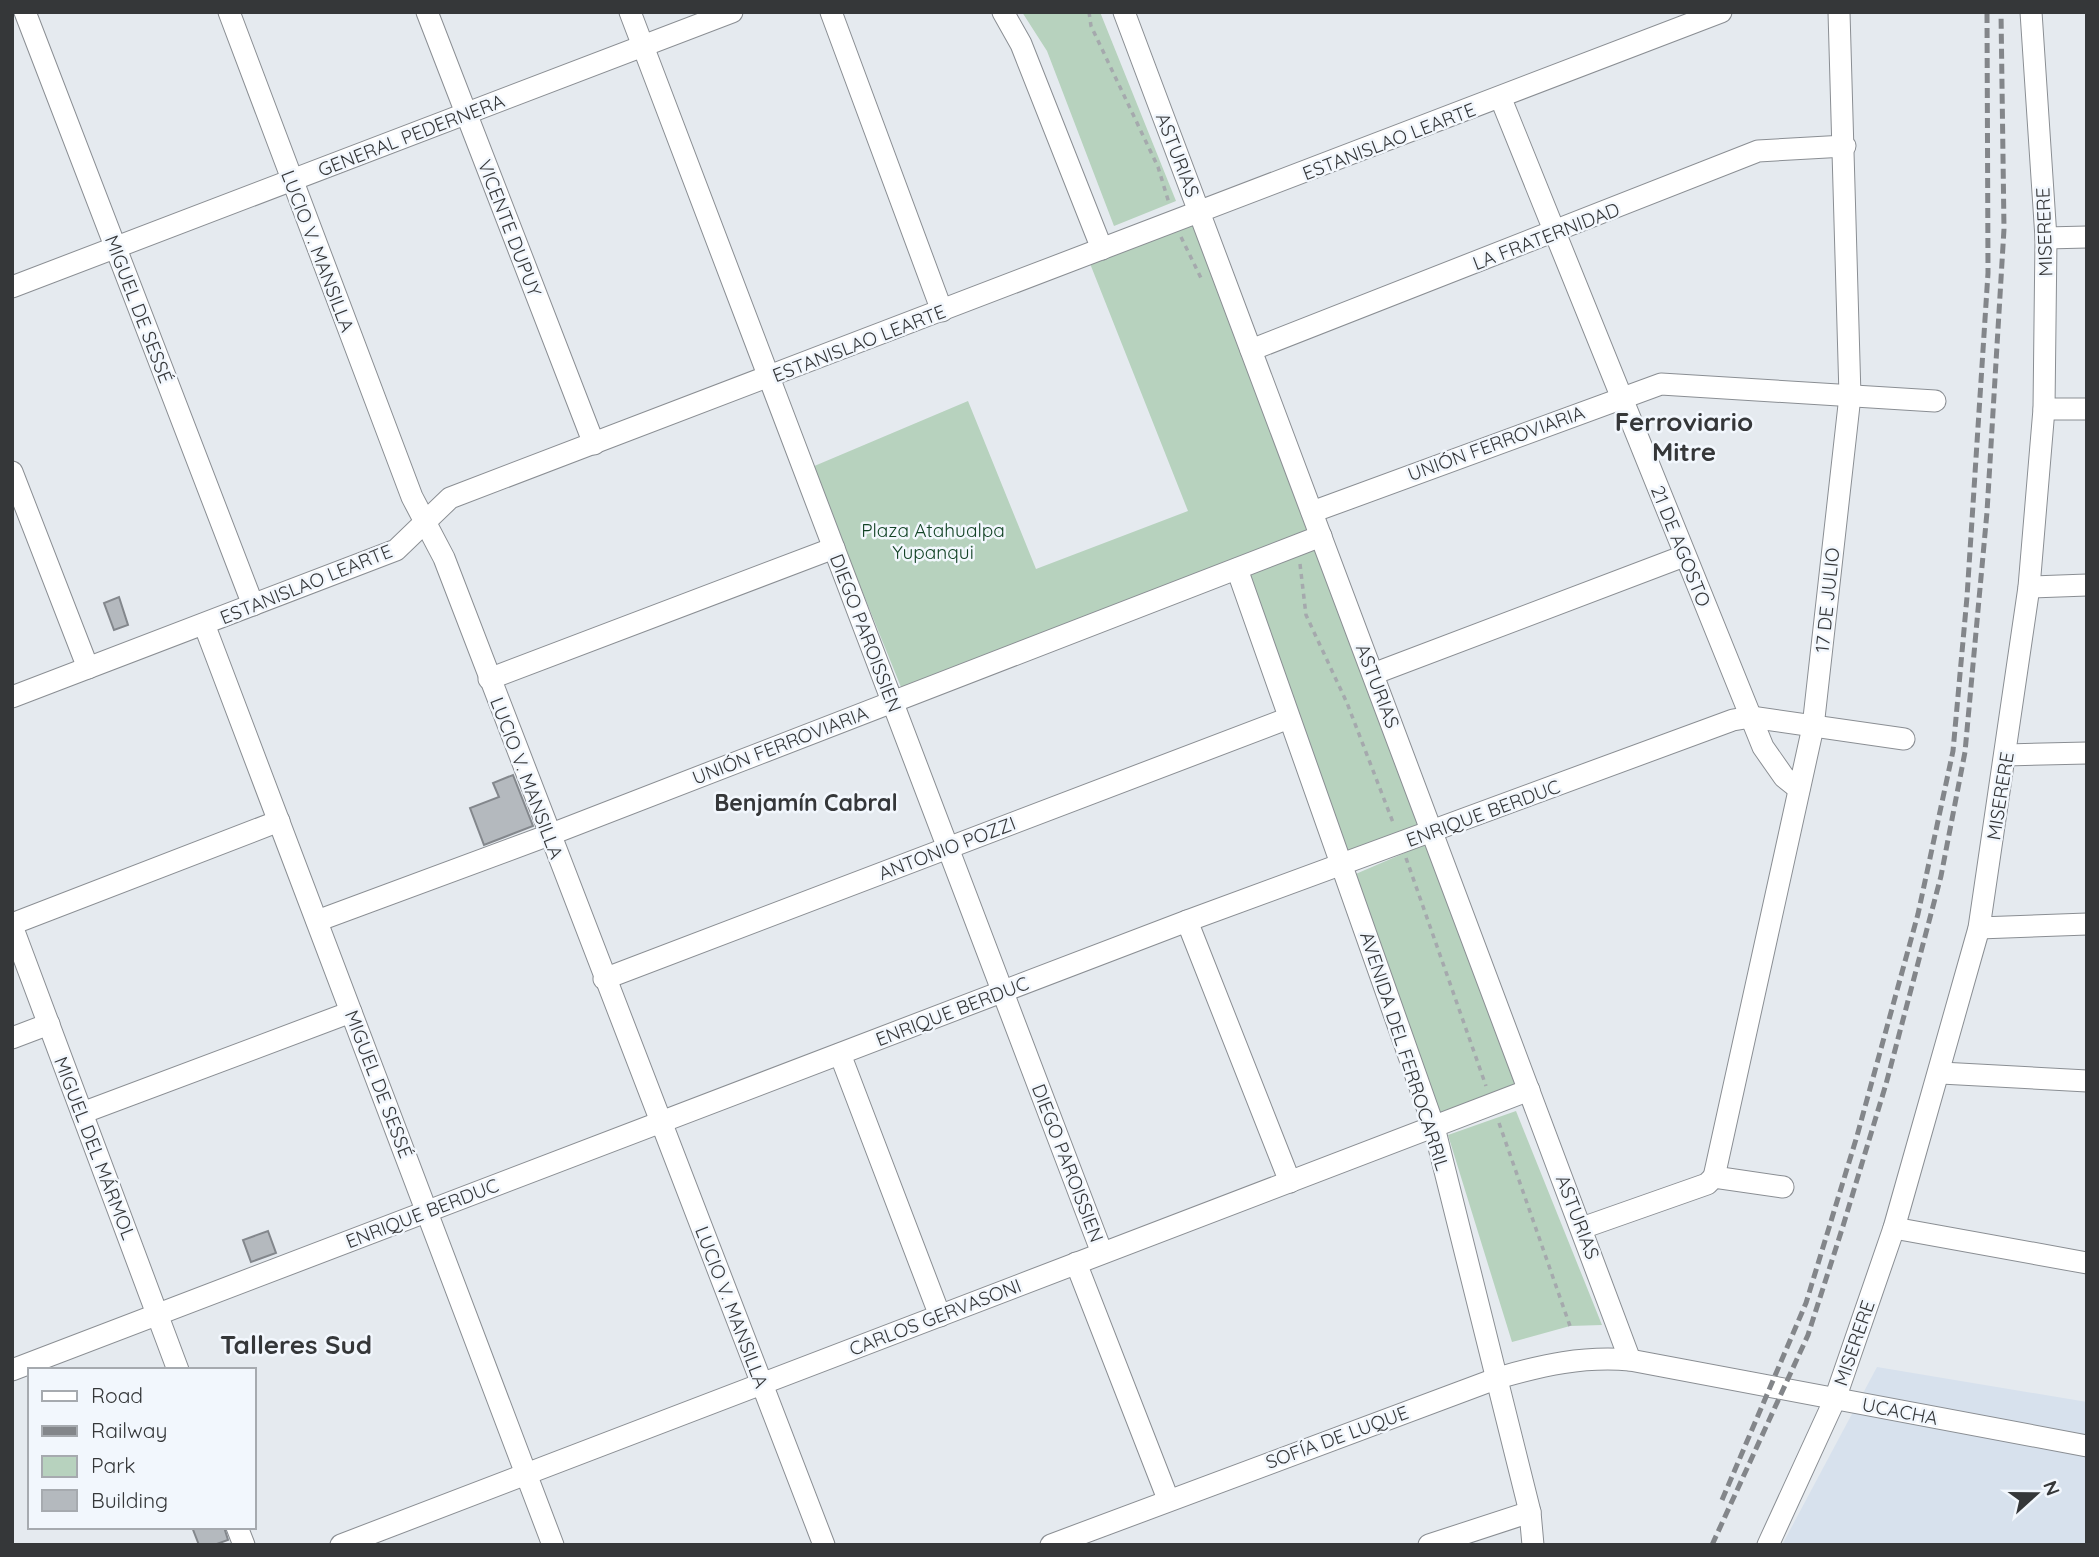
<svg xmlns="http://www.w3.org/2000/svg" width="2099" height="1557" viewBox="0 0 2099 1557" font-family="Quicksand,sans-serif">
<style>
.built{fill:#d7e1ed}
.green{fill:#b7d2be}
.building{fill:#b4b9be;stroke:#83878c;stroke-width:2}
.lines{fill:none;stroke-linecap:round;stroke-linejoin:round}
.minor-casing{stroke:#8a8e93;stroke-width:23}
.path{stroke:#a5a9ad;stroke-width:3.5;stroke-dasharray:5 5;stroke-linecap:butt}
.minor{stroke:#fff;stroke-width:21}
.rail{stroke:#83868a;stroke-width:5;stroke-dasharray:10 5;stroke-linecap:butt}
.labels{text-anchor:middle;stroke-width:5;stroke-linejoin:round;paint-order:stroke}
.street-label{font-size:19px;fill:#353739;stroke:#f2f7fd}
.park-label{font-size:19px;fill:#124325;stroke:#f2f7fd}
.quarter-label{font-size:23px;font-weight:bold;fill:#353739;stroke:#f2f7fd}
.district-label{font-size:26px;font-weight:bold;fill:#353739;stroke:#f2f7fd}
</style>
<rect width="100%" height="100%" fill="#e5eaef"/>
<polygon class="built" points="1877,1367 2087,1402 2087,1545 1782,1545"/>
<g class="green">
<polygon points="1022,12 1100,12 1176,201 1114,226 1047,51"/>
<polygon points="1198,219 1317,534 903,692 812,467 968,401 1036,569 1188,511 1089,261"/>
<polygon points="1318,543 1423,824 1343,856 1242,571"/>
<polygon points="1430,842 1521,1086 1436,1119 1351,876"/>
<polygon points="1516,1111 1602,1325 1570,1326 1512,1342 1448,1135"/>
</g>
<g class="building">
<polygon points="119,597 128,625 114,630 104,603"/>
<polygon points="513,775 533,826 484,845 470,808 499,797 493,783"/>
<polygon points="268,1231 276,1253 251,1262 243,1240"/>
<polygon points="192,1527 224,1527 228,1540 214,1545 199,1545"/>
</g>
<g class="lines">
<defs>
<g id="minor">
<polyline points="25,12 253,605"/>
<polyline points="229,12 412,497 444,558 824,1545"/>
<polyline points="427,12 594,444"/>
<polyline points="630,12 1102,1253"/>
<polyline points="831,12 942,311"/>
<polyline points="1003,12 1021,44 1102,249"/>
<polyline points="1124,12 1630,1360"/>
<polyline points="1501,99 1763,747 1784,777 1799,789"/>
<polyline points="2046,238 2087,237"/>
<polyline points="12,287 732,12"/>
<polyline points="1251,350 1758,151 1845,146"/>
<polyline points="2044,409 2087,409"/>
<polyline points="12,472 88,668"/>
<polyline points="1312,512 1661,384 1935,401"/>
<polyline points="1237,569 1434,1127 1530,1512 1533,1545"/>
<polyline points="2029,587 2087,585"/>
<polyline points="204,624 553,1545"/>
<polyline points="1373,674 1684,556"/>
<polyline points="489,679 834,548"/>
<polyline points="12,697 396,550 450,498 1721,12"/>
<polyline points="2006,755 2087,753"/>
<polyline points="317,921 549,835 1321,536"/>
<polyline points="1187,921 1290,1182"/>
<polyline points="12,924 279,821"/>
<polyline points="12,926 178,1370"/>
<polyline points="1979,928 2087,924"/>
<polyline points="604,979 1289,718"/>
<polyline points="12,1038 49,1024"/>
<polyline points="840,1054 940,1316"/>
<polyline points="1941,1073 2087,1081"/>
<polyline points="82,1113 351,1012"/>
<polyline points="1714,1177 1813,727 1850,396 1839,12"/>
<polyline points="1582,1228 1707,1184 1714,1177 1783,1187"/>
<polyline points="1894,1228 2087,1263"/>
<polyline points="1076,1263 1168,1499"/>
<polyline points="12,1370 1187,921 1733,720 1751,717 1904,739"/>
<polyline points="237,1527 244,1545"/>
<polyline points="341,1545 1529,1090"/>
<path d="M1051,1545l447,-167c45,-13 85,-22 132,-18l457,86"/>
<polyline points="1429,1545 1530,1512"/>
<polyline points="1768,1545 1835,1399 1894,1228 1979,928 2029,587 2044,409 2046,238 2031,12"/>
</g>
</defs>
<use href="#minor" class="minor-casing"/>
<g class="path">
<polyline points="1089,12 1091,26 1158,167 1169,203"/>
<polyline points="1181,237 1202,280"/>
<polyline points="1300,564 1306,615 1347,703 1394,825"/>
<polyline points="1406,858 1486,1086"/>
<polyline points="1499,1123 1570,1326"/>
</g>
<use href="#minor" class="minor"/>
<g class="rail">
<polyline points="1722,1500 1806,1303 1857,1136 1918,914 1953,751 1967,597 1988,273 1987,12"/>
<polyline points="1712,1545 1808,1335 1843,1226 1886,1084 1941,876 1965,752 1987,512 2004,229 2001,12"/>
</g>
</g>
<g class="labels">
<g class="street-label">
<text transform="translate(411 135) rotate(-21)" y="7">GENERAL PEDERNERA</text>
<text transform="translate(1389 141) rotate(-21)" y="7">ESTANISLAO LEARTE</text>
<text transform="translate(1178 155) rotate(69)" y="7">ASTURIAS</text>
<text transform="translate(510 228) rotate(69)" y="7">VICENTE DUPUY</text>
<text transform="translate(2044 232) rotate(-92)" y="7">MISERERE</text>
<text transform="translate(1546 236) rotate(-21)" y="7">LA FRATERNIDAD</text>
<text transform="translate(318 251) rotate(69)" y="7">LUCIO V. MANSILLA</text>
<text transform="translate(139 309) rotate(69)" y="7">MIGUEL DE SESSÉ</text>
<text transform="translate(859 343) rotate(-21)" y="7">ESTANISLAO LEARTE</text>
<text transform="translate(1496 443) rotate(-20)" y="7">UNIÓN FERROVIARIA</text>
<text transform="translate(1681 546) rotate(68)" y="7">21 DE AGOSTO</text>
<text transform="translate(306 584) rotate(-22)" y="7">ESTANISLAO LEARTE</text>
<text transform="translate(1827 600) rotate(-84)" y="7">17 DE JULIO</text>
<text transform="translate(866 633) rotate(69)" y="7">DIEGO PAROISSIEN</text>
<text transform="translate(1378 686) rotate(69)" y="7">ASTURIAS</text>
<text transform="translate(780 745) rotate(-21)" y="7">UNIÓN FERROVIARIA</text>
<text transform="translate(527 778) rotate(69)" y="7">LUCIO V. MANSILLA</text>
<text transform="translate(2000 796) rotate(-81)" y="7">MISERERE</text>
<text transform="translate(1483 813) rotate(-20)" y="7">ENRIQUE BERDUC</text>
<text transform="translate(947 848) rotate(-21)" y="7">ANTONIO POZZI</text>
<text transform="translate(952 1011) rotate(-21)" y="7">ENRIQUE BERDUC</text>
<text transform="translate(1405 1051) rotate(72)" y="7">AVENIDA DEL FERROCARRIL</text>
<text transform="translate(379 1084) rotate(69)" y="7">MIGUEL DE SESSÉ</text>
<text transform="translate(95 1148) rotate(69)" y="7">MIGUEL DEL MÁRMOL</text>
<text transform="translate(1068 1163) rotate(69)" y="7">DIEGO PAROISSIEN</text>
<text transform="translate(422 1213) rotate(-21)" y="7">ENRIQUE BERDUC</text>
<text transform="translate(1578 1217) rotate(69)" y="7">ASTURIAS</text>
<text transform="translate(732 1307) rotate(69)" y="7">LUCIO V. MANSILLA</text>
<text transform="translate(935 1317) rotate(-21)" y="7">CARLOS GERVASONI</text>
<text transform="translate(1854 1343) rotate(-71)" y="7">MISERERE</text>
<text transform="translate(1900 1411) rotate(11)" y="7">UCACHA</text>
<text transform="translate(1337 1437) rotate(-20)" y="7">SOFÍA DE LUQUE</text>
</g>
<g class="park-label">
<text x="933" y="537">Plaza Atahualpa<tspan x="933" dy="22">Yupanqui</tspan></text>
</g>
<g class="quarter-label">
<text x="806" y="811">Benjamín Cabral</text>
</g>
<g class="district-label">
<text x="1684" y="431">Ferroviario<tspan x="1684" dy="30">Mitre</tspan></text>
<text x="296" y="1354">Talleres Sud</text>
</g>
</g>
<rect width="2099" height="1557" fill="none" stroke="#353739" stroke-width="28"/>
<rect x="28" y="1368" width="228" height="161" fill="#f2f7fd" stroke="#a6aaaf" stroke-width="2"/>
<rect x="42" y="1391" width="35" height="10" fill="#ffffff" stroke="#a6aaaf" stroke-width="2"/>
<text x="91" y="1403" font-size="21" fill="#353739">Road</text>
<rect x="42" y="1426" width="35" height="10" fill="#83868a" stroke="#a6aaaf" stroke-width="2"/>
<text x="91" y="1438" font-size="21" fill="#353739">Railway</text>
<rect x="42" y="1456" width="35" height="21" fill="#b7d2be" stroke="#a6aaaf" stroke-width="2"/>
<text x="91" y="1473" font-size="21" fill="#353739">Park</text>
<rect x="42" y="1490" width="35" height="21" fill="#b4b9be" stroke="#a6aaaf" stroke-width="2"/>
<text x="91" y="1508" font-size="21" fill="#353739">Building</text>
<g transform="translate(2036 1494) rotate(69)" stroke="#f2f7fd" stroke-width="5" paint-order="stroke">
<path d="M0-5L12 26L0 18L-12 26Z" fill="#353739"/>
<text y="-10" font-size="19" font-weight="bold" text-anchor="middle" fill="#353739">N</text>
</g>
</svg>
